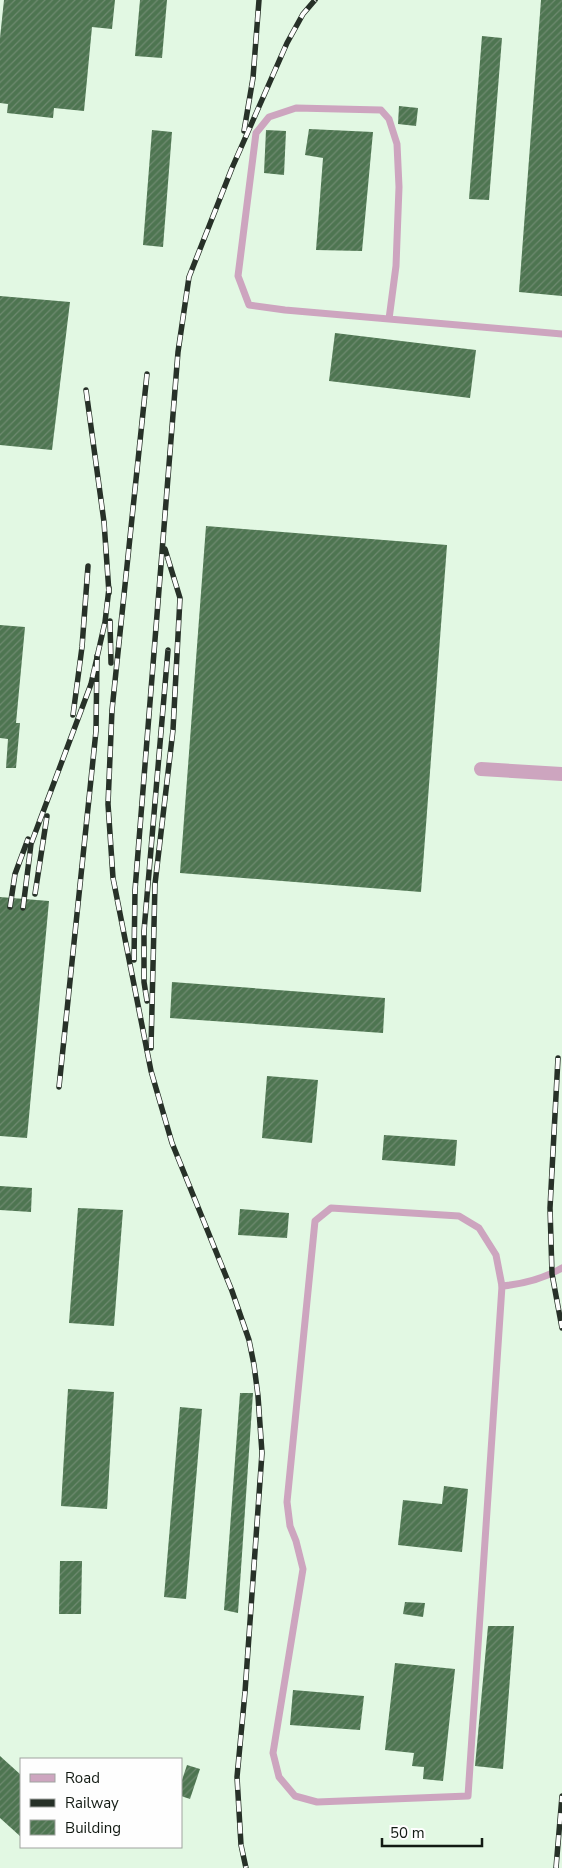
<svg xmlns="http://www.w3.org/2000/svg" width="562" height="1868" viewBox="0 0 562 1868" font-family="'Nunito Sans',sans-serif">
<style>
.building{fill:url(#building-hatch)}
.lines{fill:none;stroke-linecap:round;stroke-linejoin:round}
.service{stroke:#cda5bf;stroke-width:7}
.minor{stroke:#cda5bf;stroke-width:14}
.rail-casing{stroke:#273128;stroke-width:5.5}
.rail{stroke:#fefefe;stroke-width:4;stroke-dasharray:11;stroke-linecap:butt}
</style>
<defs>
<pattern id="building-hatch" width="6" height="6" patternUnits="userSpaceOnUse" patternTransform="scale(1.25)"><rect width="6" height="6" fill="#4e7551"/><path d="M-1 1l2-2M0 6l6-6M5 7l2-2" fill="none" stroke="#6e8a70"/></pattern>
</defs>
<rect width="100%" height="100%" fill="#e2f8e3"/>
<g class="building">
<polygon points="4,0 115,0 112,29 92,27 84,111 54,108 53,118 7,113 8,104 0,103 0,38"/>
<polygon points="140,0 167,0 162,58 135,56"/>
<polygon points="541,0 562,0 562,296 519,292"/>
<polygon points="482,36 502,38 489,200 469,199"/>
<polygon points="399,106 418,108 416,126 398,124"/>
<polygon points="309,129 373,132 362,251 316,250 323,158 305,155"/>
<polygon points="152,130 172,132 163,247 143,245"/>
<polygon points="266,130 286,131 284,175 264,173"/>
<polygon points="0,296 70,302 52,450 0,445"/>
<polygon points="335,333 476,350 470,398 329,381"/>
<polygon points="206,526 447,545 421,892 180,873"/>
<polygon points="0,625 25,627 16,723 20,723 16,768 6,768 8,739 0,738"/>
<polygon points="0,897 49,901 27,1138 0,1136"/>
<polygon points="172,982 385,998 383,1033 170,1018"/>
<polygon points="267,1076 318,1080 312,1143 262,1138"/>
<polygon points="384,1135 457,1140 455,1166 382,1160"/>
<polygon points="0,1186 32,1188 31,1212 0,1210"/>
<polygon points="78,1208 123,1210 114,1326 69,1323"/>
<polygon points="240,1209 289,1213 287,1238 238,1235"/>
<polygon points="68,1389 114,1392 107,1509 61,1506"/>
<polygon points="240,1393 253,1393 238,1613 224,1610"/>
<polygon points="180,1407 202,1409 186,1599 164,1597"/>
<polygon points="444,1486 468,1489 462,1552 398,1545 403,1500 442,1504"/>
<polygon points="60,1561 82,1561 81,1614 59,1614"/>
<polygon points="405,1602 425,1603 423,1617 403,1614"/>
<polygon points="488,1626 514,1626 503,1769 475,1766"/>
<polygon points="395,1663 455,1669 443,1781 423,1779 424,1767 412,1766 414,1753 385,1750"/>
<polygon points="293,1690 364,1696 360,1730 290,1725"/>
<polygon points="0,1756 21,1775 21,1837 0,1818"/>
<polygon points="187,1765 200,1769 190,1799 181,1796 181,1783"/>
</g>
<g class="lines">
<g class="service">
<polyline points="389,319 396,266 399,187 397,144 389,119 381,110 296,108 269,117 256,133 238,276 249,305 285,310 562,334"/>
<polygon points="331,1208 459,1216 479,1228 496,1255 502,1286 468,1796 317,1802 295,1796 279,1777 273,1753 303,1569 296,1541 290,1526 287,1502 315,1221"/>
<path d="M502,1286c22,-2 41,-7 60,-18"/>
</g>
<polyline class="minor" points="481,769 562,774"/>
<defs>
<g id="rail">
<polyline points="244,131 253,78 259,0"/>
<polyline points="147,374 112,710 108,804 113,878 151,1071 172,1143 232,1291 249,1340 254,1365 258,1396 262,1453 245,1692 237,1777 241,1845 246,1868"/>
<polyline points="86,390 104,522 109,593"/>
<polyline points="110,621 111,663"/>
<polyline points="73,715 82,647 88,566"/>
<polyline points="35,894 47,816"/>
<polyline points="10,907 15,874 28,839"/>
<polyline points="23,908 31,844 91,684 105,622 109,588"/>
<polyline points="134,960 135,890 178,352 189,277 232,168 287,43 303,14 315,0"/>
<polyline points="147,1001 144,982 144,931 168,650"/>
<polyline points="151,1048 155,884 173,730 180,598 165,549"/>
<polyline points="558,1058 550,1208 552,1274 562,1328"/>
<polyline points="59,1087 96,731 97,656"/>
<polyline points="556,1868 562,1796"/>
</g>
</defs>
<use href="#rail" class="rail-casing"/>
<use href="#rail" class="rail"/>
</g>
<rect x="20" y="1758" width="162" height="90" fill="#fefefe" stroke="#a0a3a0"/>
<rect x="30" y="1774" width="25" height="8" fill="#cda5bf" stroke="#a0a3a0"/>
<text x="65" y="1783" font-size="15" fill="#121a13">Road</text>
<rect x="30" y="1799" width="25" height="8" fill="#273128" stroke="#a0a3a0"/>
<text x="65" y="1808" font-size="15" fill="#121a13">Railway</text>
<rect x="30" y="1820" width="25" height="15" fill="url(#building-hatch)" stroke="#a0a3a0"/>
<text x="65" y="1833" font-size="15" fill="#121a13">Building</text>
<path d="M382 1838v8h100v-8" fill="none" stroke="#121a13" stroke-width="2.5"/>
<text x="390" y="1838" font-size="15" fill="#121a13" stroke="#fefefe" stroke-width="4" paint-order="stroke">50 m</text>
</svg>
